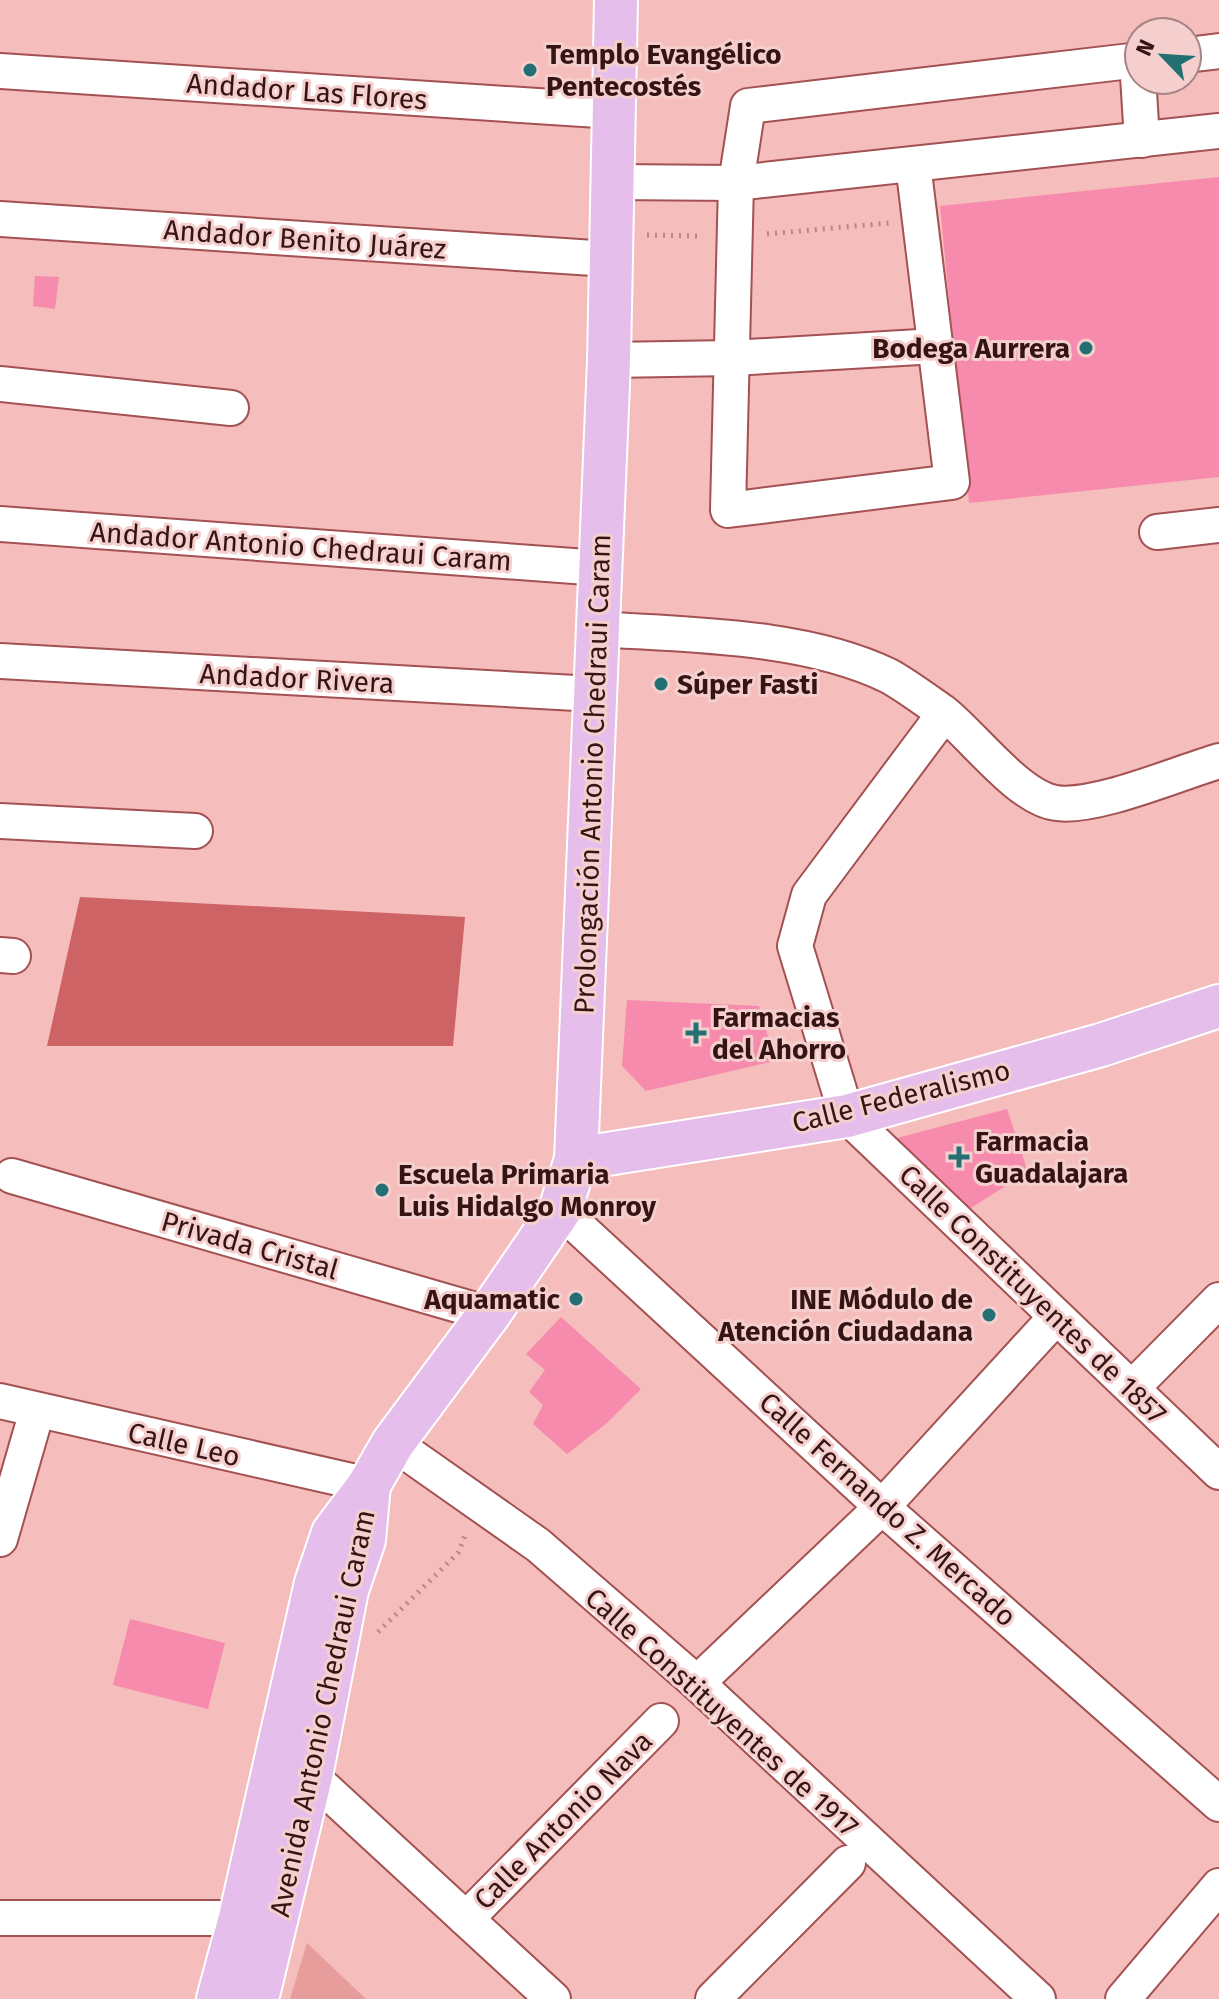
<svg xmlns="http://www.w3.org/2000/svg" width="1219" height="1999" viewBox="0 0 1219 1999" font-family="'Fira Sans',sans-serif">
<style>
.green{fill:#e79d9b}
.forest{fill:#ce6365}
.building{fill:#f78bad}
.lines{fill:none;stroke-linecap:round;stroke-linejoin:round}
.minor-casing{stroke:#a35152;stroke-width:38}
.major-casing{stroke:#fff;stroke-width:46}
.path{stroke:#b88886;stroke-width:5;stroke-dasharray:2 6;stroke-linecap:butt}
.minor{stroke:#fff;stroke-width:34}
.major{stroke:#e5beec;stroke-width:42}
.poi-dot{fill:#246f73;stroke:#f5cfce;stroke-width:3}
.labels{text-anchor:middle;stroke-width:6;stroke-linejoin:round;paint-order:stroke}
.poi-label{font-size:28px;font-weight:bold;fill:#351414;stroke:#f5cfce;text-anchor:start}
.street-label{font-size:28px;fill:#351414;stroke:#f5cfce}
</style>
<rect width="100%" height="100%" fill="#f5bdbb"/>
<polygon class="green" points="307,1943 366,1999 290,1999"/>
<polygon class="forest" points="80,897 465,917 453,1046 47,1046"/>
<g class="building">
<polygon points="1219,177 1219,477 969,503 940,206"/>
<polygon points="35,276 59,277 55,309 33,306"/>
<polygon points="627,1000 759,1006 775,1061 646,1091 622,1066"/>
<polygon points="1007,1109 1028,1172 958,1216 878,1143"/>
<polygon points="561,1317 641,1389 607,1423 567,1454 533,1424 543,1405 529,1392 545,1370 526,1354"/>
<polygon points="130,1619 225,1643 208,1709 113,1685"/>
</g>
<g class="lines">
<defs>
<g id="minor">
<polyline points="1187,55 1219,51"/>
<polyline points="1137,60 1142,140"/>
<polyline points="0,71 614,111"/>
<polyline points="913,164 952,482 728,510 736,183 748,106 1139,60"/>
<polyline points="612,182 736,183 1219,131"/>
<polyline points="0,219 609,259"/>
<polyline points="609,360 732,358 936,346"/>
<polyline points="0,384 231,408"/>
<polyline points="0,524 601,568"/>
<polyline points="1157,532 1219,525"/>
<path d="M597,629c92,6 208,6 292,47 18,10 38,25 55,37 30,24 75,85 112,90 39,6 122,-30 163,-42"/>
<polyline points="0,661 594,694"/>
<polyline points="944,714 809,895 795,946 847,1116 1219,1472"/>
<polyline points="0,821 195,831"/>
<polyline points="0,955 13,956"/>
<polyline points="12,1176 489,1314"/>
<polyline points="560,1210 882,1507 1219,1804"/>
<polyline points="1133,1387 1219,1300"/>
<polyline points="0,1401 369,1485"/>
<polyline points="393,1443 538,1545 697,1683 1038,1999"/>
<polyline points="0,1539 37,1411"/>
<polyline points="697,1683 882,1507 1056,1317"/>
<polyline points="311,1776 553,1999"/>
<polyline points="0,1918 240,1918"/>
<polyline points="466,1919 661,1721"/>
<polyline points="713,1999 848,1863"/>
<polyline points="1123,1999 1219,1886"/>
</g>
<g id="major">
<polyline points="576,1159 847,1116 1101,1045 1219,1006"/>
<polyline points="218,1999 240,1918 316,1583 333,1533 369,1485 393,1443 489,1314 560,1210 576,1159 609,360 616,0"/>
<polyline points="257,1999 311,1776 347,1590 364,1540 369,1485"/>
</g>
</defs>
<use href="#minor" class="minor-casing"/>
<use href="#major" class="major-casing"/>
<g class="path">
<polyline points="767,234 889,223"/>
<polyline points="647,235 701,236"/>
<polyline points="378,1632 458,1553 466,1533"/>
</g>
<use href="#minor" class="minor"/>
<use href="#major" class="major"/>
</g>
<g class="poi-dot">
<circle cx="530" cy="70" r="8"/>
<circle cx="1086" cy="348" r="8"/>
<circle cx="661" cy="684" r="8"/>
<path d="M692 1021h8v8h8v8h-8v8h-8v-8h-8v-8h8z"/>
<path d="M955 1145h8v8h8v8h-8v8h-8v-8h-8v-8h8z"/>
<circle cx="382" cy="1190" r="8"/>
<circle cx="576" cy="1299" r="8"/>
<circle cx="989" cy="1315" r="8"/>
</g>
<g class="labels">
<g class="poi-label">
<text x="546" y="64">Templo Evangélico<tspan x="546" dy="32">Pentecostés</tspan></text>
<text x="1070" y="358" text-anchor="end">Bodega Aurrera</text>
<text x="677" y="694">Súper Fasti</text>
<text x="712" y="1027">Farmacias<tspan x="712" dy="32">del Ahorro</tspan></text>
<text x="975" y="1151">Farmacia<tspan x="975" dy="32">Guadalajara</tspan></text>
<text x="398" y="1184">Escuela Primaria<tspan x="398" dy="32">Luis Hidalgo Monroy</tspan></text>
<text x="560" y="1309" text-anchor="end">Aquamatic</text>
<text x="973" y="1309" text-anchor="end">INE Módulo de<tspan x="973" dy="32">Atención Ciudadana</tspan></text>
</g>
<g class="street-label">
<text transform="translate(307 91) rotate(4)" y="10">Andador Las Flores</text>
<text transform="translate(305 239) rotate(4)" y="10">Andador Benito Juárez</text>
<text transform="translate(301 546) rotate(4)" y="10">Andador Antonio Chedraui Caram</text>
<text transform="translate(297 678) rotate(3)" y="10">Andador Rivera</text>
<text transform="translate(592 774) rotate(-88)" y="10">Prolongación Antonio Chedraui Caram</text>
<text transform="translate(901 1096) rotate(-14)" y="10">Calle Federalismo</text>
<text transform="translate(250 1245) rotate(16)" y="10">Privada Cristal</text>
<text transform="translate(1033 1294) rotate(44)" y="10">Calle Constituyentes de 1857</text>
<text transform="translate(184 1444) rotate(13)" y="10">Calle Leo</text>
<text transform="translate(888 1509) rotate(42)" y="10">Calle Fernando Z. Mercado</text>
<text transform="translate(722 1712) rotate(42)" y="10">Calle Constituyentes de 1917</text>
<text transform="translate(322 1713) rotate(-78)" y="10">Avenida Antonio Chedraui Caram</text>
<text transform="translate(563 1820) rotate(-45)" y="10">Calle Antonio Nava</text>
</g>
</g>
<g transform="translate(1163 56) rotate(295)"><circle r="38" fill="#f5cfce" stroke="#a88484" stroke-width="2"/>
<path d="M0-6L14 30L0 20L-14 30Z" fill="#246f73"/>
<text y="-12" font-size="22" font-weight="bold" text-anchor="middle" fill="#351414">N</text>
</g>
</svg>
